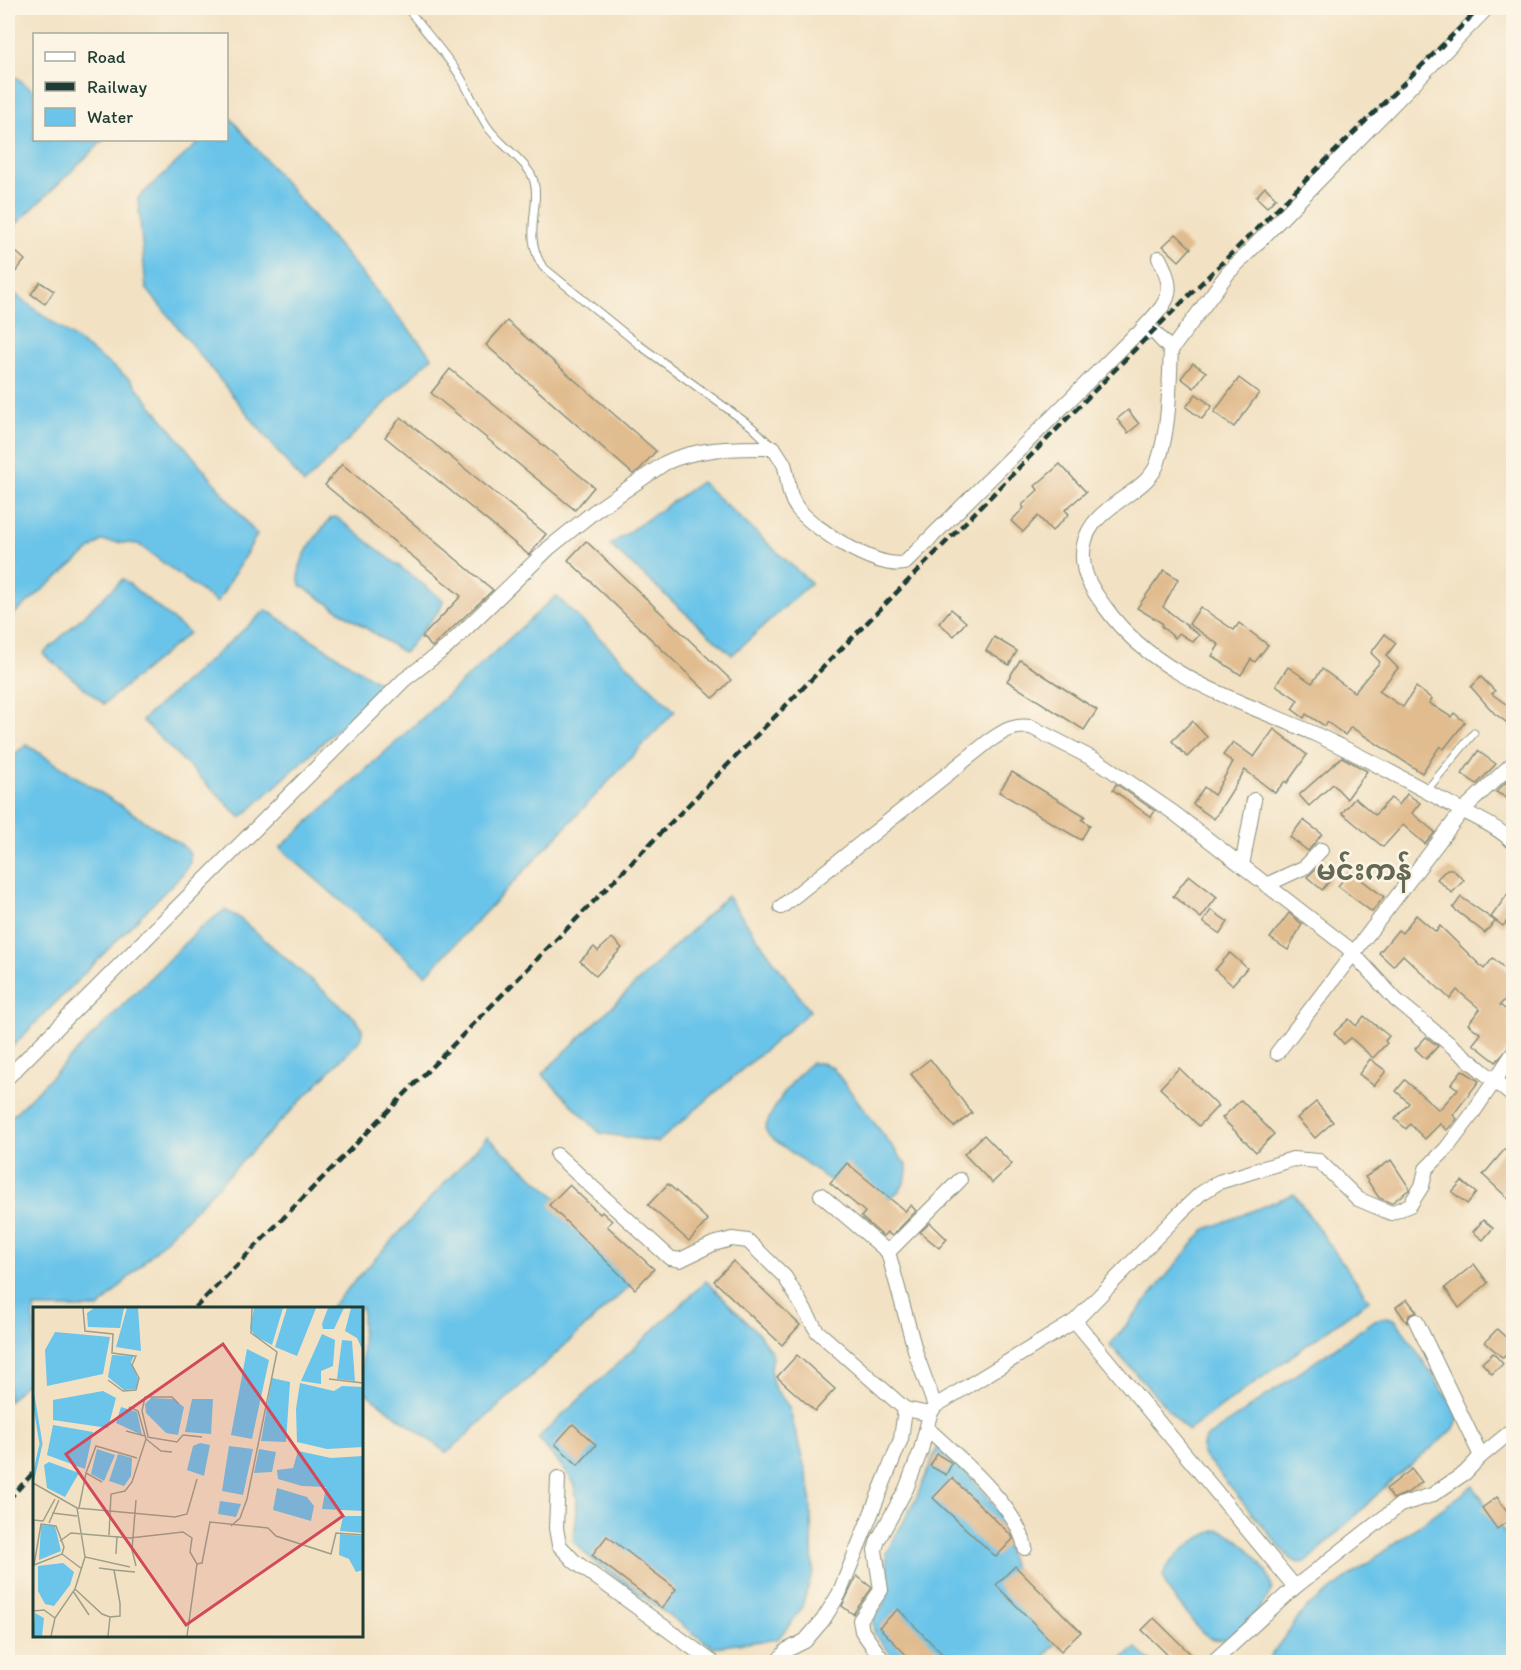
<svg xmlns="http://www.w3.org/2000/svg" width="1521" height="1670" viewBox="0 0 1521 1670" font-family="Itim,'Noto Sans Myanmar',sans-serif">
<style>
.water{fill:#6bc4e9;stroke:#45808e;stroke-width:1.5}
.building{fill:#e1bc8f}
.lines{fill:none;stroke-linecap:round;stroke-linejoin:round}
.service-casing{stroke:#888f7c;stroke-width:9}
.minor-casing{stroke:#888f7c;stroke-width:16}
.service{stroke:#fff;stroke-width:7}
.minor{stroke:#fff;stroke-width:14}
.rail{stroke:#1f3d34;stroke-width:4.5;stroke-dasharray:9 4.5;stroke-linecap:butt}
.labels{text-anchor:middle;stroke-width:5;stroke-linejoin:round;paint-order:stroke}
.quarter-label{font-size:28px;font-weight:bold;fill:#636954;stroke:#fcf5e5}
.inset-river{fill:none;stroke:#6bc4e9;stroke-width:3}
.inset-road{fill:none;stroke:#9e9f8a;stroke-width:1.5}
.view{fill:#d1495b;fill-opacity:0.15;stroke:#d1495b;stroke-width:3}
.inset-edge{fill:none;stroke:#1f3d34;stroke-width:3}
</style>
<rect width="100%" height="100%" fill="#fcf5e5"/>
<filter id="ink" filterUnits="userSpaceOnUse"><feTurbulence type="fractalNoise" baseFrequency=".0167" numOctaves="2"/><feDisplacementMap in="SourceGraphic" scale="12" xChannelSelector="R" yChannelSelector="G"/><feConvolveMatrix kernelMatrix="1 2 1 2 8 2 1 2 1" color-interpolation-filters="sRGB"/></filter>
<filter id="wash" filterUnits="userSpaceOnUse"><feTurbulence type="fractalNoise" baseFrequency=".008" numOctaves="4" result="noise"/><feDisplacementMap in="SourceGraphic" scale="24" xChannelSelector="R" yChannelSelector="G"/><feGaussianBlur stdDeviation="1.35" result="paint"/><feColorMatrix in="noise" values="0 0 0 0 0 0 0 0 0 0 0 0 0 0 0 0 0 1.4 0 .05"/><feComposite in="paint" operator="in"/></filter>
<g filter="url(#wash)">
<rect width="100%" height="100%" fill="#f2e1c3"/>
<g class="water">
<polygon points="8,71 34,91 34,140 103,141 8,232"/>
<polygon points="228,115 432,357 304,484 146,288 138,198 201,140 226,140"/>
<polygon points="8,289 131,380 257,535 217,603 138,544 101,541 8,619"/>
<polygon points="701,482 811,583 732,655 610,545"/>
<path d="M336,517l107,83 -2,8 -37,45 -104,-68c-7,-23 17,-50 31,-67z"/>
<polygon points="123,579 189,633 104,704 43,654"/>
<polygon points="556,596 675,711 426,975 280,848"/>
<polygon points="266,610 384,686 241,818 142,720"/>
<polygon points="27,745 182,845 190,853 190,862 184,872 8,1051 8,766 18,751"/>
<polygon points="727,896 810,1011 658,1142 600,1133 542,1074"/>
<polygon points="225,910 238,917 355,1018 362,1028 362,1038 99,1308 34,1308 34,1375 8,1402 8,1120 199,929"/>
<path d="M811,1063h10l11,4 75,99c1,25 -15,31 -34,41l-48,-30 -56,-41 -4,-7c7,-22 28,-51 46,-66z"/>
<polygon points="487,1137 644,1273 447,1453 362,1390 362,1308 330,1308"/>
<polygon points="1294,1194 1369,1300 1188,1431 1110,1345 1204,1230"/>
<path d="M706,1281l53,53 13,19 -1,22 3,12 15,20 21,81 3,83 -12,39 -23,29 -65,8 -120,-86 -20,-20c11,-59 1,-59 -35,-103z"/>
<polygon points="1387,1317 1396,1320 1455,1409 1458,1419 1454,1429 1389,1483 1308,1561 1299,1563 1290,1559 1202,1453 1202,1446 1206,1438 1375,1320"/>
<polygon points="938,1446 943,1446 988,1497 1003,1520 1008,1553 1016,1575 1057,1642 1040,1662 897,1662 874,1633 873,1619 882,1608 888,1591 886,1553 915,1501"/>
<polygon points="1473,1486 1513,1545 1513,1662 1266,1662 1305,1609"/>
<path d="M1218,1530c19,1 53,40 54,59 -9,17 -39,59 -61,49 -10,-5 -20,-18 -26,-27 -9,-11 -19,-21 -22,-35 6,-20 35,-40 55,-46z"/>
<polygon points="1136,1648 1151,1662 1118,1662"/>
</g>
<g id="blocks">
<g class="building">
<polygon points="1265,187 1276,198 1267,207 1256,197"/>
<polygon points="1176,234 1191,248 1179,261 1163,246"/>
<polygon points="8,245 25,260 8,281"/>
<polygon points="40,282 54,291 45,304 31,294"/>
<polygon points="507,321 656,451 640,469 633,474 486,345"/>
<polygon points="1193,363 1206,372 1194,388 1181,378"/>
<polygon points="450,369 594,487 575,510 431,393"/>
<polygon points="1239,378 1259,393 1234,427 1214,412"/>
<polygon points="1196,394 1212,406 1202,419 1186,407"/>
<polygon points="1128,410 1139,424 1128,433 1117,419"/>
<polygon points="401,417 546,534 529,555 385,437"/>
<polygon points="342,464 493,590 432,647 422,637 461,596 325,485"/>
<polygon points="1060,464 1086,492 1065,510 1069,514 1052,531 1038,516 1023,532 1011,521 1024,508 1022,505 1038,490 1035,486"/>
<polygon points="586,541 731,680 713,698 568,560"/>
<polygon points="1164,570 1178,579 1163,607 1199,635 1193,642 1179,633 1175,638 1161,626 1162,623 1137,608"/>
<polygon points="1200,607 1234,630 1239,623 1268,645 1255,662 1251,659 1241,675 1212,656 1219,645 1189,624"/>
<polygon points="951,609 966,622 954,636 939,623"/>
<polygon points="1385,634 1396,643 1386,656 1398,668 1379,691 1403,707 1416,687 1432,699 1429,703 1451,717 1454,713 1465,722 1444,749 1440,746 1422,773 1351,727 1345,735 1327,722 1325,726 1306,714 1304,718 1292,709 1298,700 1276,685 1288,667 1312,683 1322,669 1354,692 1380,662 1371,653"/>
<polygon points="994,637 1017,651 1009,665 986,651"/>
<polygon points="1020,660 1097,710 1084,730 1007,681"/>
<polygon points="1481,677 1495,691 1492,694 1514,710 1514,728 1494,713 1471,687"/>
<polygon points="1192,721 1207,737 1187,757 1172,741"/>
<polygon points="1274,729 1307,755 1287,783 1285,781 1275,793 1245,770 1214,819 1193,804 1204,787 1214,795 1233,762 1223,755 1233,742 1254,757"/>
<polygon points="1478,751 1496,764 1477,784 1462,774"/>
<polygon points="1342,757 1367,771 1347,799 1333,784 1309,806 1299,795"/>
<polygon points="1012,772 1085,816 1082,820 1090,825 1081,840 999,792"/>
<polygon points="1508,780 1514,783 1514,802 1496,792"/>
<polygon points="1116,784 1155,811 1151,817 1113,790"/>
<polygon points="1407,794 1420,803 1412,813 1435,832 1425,844 1403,825 1383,847 1342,813 1355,798 1375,815 1391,798 1399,805"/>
<polygon points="1303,820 1322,834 1308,851 1290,837"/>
<polygon points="1318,867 1331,879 1322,890 1307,877"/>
<polygon points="1447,869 1452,869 1464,880 1452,893 1437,879"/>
<polygon points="1350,871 1384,897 1372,912 1338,886"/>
<polygon points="1189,875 1217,897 1201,918 1173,896"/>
<polygon points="1514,885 1514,913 1503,926 1491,917"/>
<polygon points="1461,897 1495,921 1485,933 1453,908"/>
<polygon points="1211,910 1228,922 1220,934 1203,922"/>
<polygon points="1289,913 1302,924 1288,950 1270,938"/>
<polygon points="1416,915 1436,932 1440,926 1484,969 1493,958 1514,977 1514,990 1500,1005 1514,1016 1514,1042 1496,1062 1473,1044 1481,1034 1468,1024 1480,1009 1457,990 1450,999 1403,955 1393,966 1379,953 1398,930 1402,933"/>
<polygon points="612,938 622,948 596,976 580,961 594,947 598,951"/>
<polygon points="1230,953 1247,968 1232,985 1215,970"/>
<polygon points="1364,1016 1389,1036 1385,1041 1387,1043 1373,1058 1351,1038 1344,1044 1334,1033 1349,1019 1356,1026"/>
<polygon points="1426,1037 1438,1046 1426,1059 1415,1049"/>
<polygon points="930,1059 972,1113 954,1127 911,1074"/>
<polygon points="1370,1059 1386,1071 1374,1086 1359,1074"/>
<polygon points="1179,1068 1218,1106 1199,1126 1160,1088"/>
<polygon points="1462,1070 1479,1081 1453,1115 1457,1119 1447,1130 1440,1124 1425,1139 1410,1124 1406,1129 1395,1119 1409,1103 1396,1091 1405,1080 1439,1110 1458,1089 1451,1084"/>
<polygon points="1241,1100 1274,1134 1256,1152 1222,1118"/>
<polygon points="1316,1102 1333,1122 1315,1138 1297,1118"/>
<polygon points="984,1135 1012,1164 992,1183 964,1154"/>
<polygon points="1505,1149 1514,1158 1514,1204 1483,1175"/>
<polygon points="1391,1160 1410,1189 1391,1203 1379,1198 1365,1177"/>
<polygon points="847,1163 905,1211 911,1205 916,1211 892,1236 887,1232 883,1236 861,1217 865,1212 830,1183"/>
<polygon points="1462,1181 1476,1193 1467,1204 1452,1192"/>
<polygon points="668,1184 708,1220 689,1241 648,1205"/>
<polygon points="569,1185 600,1214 602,1212 612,1221 607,1226 654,1269 635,1289 549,1205"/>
<polygon points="1483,1220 1493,1228 1483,1240 1473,1232"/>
<polygon points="930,1223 947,1239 939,1248 920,1232"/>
<polygon points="733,1261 800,1325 782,1345 714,1281"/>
<polygon points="1474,1264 1488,1283 1459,1308 1445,1288"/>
<polygon points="1407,1299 1417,1312 1409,1315 1407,1323 1396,1307"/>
<polygon points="1497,1329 1514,1345 1503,1358 1485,1342"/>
<polygon points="1493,1353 1503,1364 1492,1374 1482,1363"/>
<polygon points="797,1355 835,1389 815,1411 777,1377"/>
<polygon points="573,1424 596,1445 578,1465 555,1444"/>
<polygon points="937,1454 952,1463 946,1475 930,1466"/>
<polygon points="1412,1469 1422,1482 1407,1493 1393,1499 1386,1489"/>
<polygon points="952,1478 1012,1536 1013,1539 996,1557 933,1498"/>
<polygon points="1497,1497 1512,1518 1497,1529 1482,1508"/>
<polygon points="607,1536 676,1589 662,1608 592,1555"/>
<polygon points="1015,1566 1081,1632 1061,1651 996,1585"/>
<polygon points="857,1576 872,1588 853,1614 842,1606"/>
<polygon points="898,1609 950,1662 913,1662 879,1627"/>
<polygon points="1154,1618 1199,1662 1175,1662 1142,1630"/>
</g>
</g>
</g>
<g filter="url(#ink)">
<use href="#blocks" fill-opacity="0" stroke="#888f7c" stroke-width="1.5"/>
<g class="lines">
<defs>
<g id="service">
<path d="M407,8c17,22 36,43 51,65 11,17 18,36 29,53 12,18 33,30 44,48 14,26 -11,59 12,93l95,77 113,82 22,21"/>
<polyline points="1426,791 1474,733"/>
</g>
<g id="minor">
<path d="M1139,333c25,-29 41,-36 20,-75"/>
<path d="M1171,350c-2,36 -1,76 -13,112 -12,38 -85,44 -74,105 2,14 13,29 21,40 50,71 135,93 210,127 45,21 89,45 133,69 22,12 48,22 66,40"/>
<polyline points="1242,866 1254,800"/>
<polyline points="1266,885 1305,867 1321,850"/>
<path d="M781,907l208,-166c14,-9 24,-17 42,-14l70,36 73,50 173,134 49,53 118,97"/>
<polyline points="1277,1053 1463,810 1514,762"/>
<path d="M8,1077l396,-397 43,-33 102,-99 46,-37 70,-48c34,-16 72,-15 109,-15 3,5 7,11 10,16 5,14 3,31 13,44 18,22 79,61 108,55l229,-227 19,-5 18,19 57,-77 259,-265"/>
<polyline points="557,1155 670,1258 680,1260 713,1244 732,1239 748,1241 785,1277 817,1331 905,1409 930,1414"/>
<polyline points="821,1195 888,1252 917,1357 935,1406"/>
<polyline points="888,1252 960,1180"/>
<polyline points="1075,1321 1295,1587 1400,1505 1432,1495 1465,1473 1481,1456 1416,1321"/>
<path d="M927,1428c29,27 92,80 98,120"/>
<polyline points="1481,1456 1514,1429"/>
<polyline points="558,1478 556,1528 559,1545 574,1561 712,1662"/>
<polyline points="777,1662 787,1650 805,1641 823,1620 839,1594 901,1439 905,1409"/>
<polyline points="884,1662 862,1631 860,1620 881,1590 875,1550 878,1540 906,1489 921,1450 930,1414 935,1406 1075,1321 1179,1214 1200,1194 1219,1182 1293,1159 1319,1161 1358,1199 1391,1213 1410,1205 1422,1186 1426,1169 1446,1149 1470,1117 1514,1052"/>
<polyline points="1213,1662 1295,1587"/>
</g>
</defs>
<use href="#service" class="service-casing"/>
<use href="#minor" class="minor-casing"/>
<use href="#service" class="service"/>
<use href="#minor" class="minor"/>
<g class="rail">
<polyline points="195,1308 1153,331 1480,8"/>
<polyline points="8,1500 34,1472"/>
</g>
</g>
</g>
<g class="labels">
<g class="quarter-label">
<text x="1364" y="880">မင်းကန်</text>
</g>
</g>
<g transform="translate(33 1307)">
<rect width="330" height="330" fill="#f2e1c3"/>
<path d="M61,1h30l-4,20 -32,-1 -1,-14zM94,1h11l3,43 -25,-4zM221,1h29l-11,37 -17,-9 -5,-8zM254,1h29l-19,48 -22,-9zM295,1h16l-10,21h-11l-1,-5zM318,1h12v43l-6,-13 -12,-7zM22,25l55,5 -7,37 -56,12 -2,-36zM289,27l13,6 -2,26 -12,5v13l-20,-3zM309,33l10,1 3,40 -18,-2zM214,42l22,11 -17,79 -21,-4zM79,48l22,1 -3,6 7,16 -1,11 -13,1 -16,-13zM239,71l18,4 -4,60 -25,-1zM267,76l34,8 8,-5 21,1v60l-36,2 -30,-7 -1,-33zM70,84l13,7 -8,30 -55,-8v-20zM118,91l22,1 11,8 -6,28 -12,-2 -20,-20 -1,-9zM159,92h21l-2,35 -26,-2zM88,100l16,5 5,23 -26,-12zM20,118l40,7 -8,37 -38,-14zM167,136l10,2 -6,31 -17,-6 6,-24zM196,139l24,3 -10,46 -21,-4zM64,142l18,6 -11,26 -13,-7zM226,142l17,3 -4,20 -18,1zM265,144l33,7 32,-2v55l-41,-2 4,-22 -24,-1 -24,-7 -1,-9 16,-2zM85,147l14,4 -1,18 -7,10 -15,-5zM16,155l30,11 -14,24 -18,-9 -3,-23zM244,181l30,9 7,9 -3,15 -38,-11zM187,194l21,3 -5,13 -18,-3zM310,209h20v17l-23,-2zM8,218l14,1 6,25 -22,9zM307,227l23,2v34l-7,2 -7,-13 -10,-4zM30,256l11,9 -4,13 -16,21 -9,-2 -7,-13v-25zM2,306l9,5 -2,18h-9z" fill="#6bc4e9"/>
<path class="inset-river" d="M0,88l8,49 -8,35"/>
<path class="inset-road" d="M50,1l2,23 28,3 -1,19 24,3 -4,9 7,13 -3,12 -13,1 -15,-11M296,72l34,4M0,106v44M93,124l19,5M115,129l-6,-25 3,-14h27l7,7M114,130l30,5 6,-7 19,2M113,132l15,12 11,1M69,175l-16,-9 10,-27 41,12M0,176l44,25 98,9 12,-3 10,-35M103,193l-4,50 4,16M44,201l8,49 45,10M46,201l7,-35M19,206l25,3M0,213l10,1 12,-22M16,216l10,-23M198,219l9,-8 7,-19 30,-147 -26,-19 1,-25M76,228l2,-41 14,-3 7,-9 14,-43 -8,-28 -9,-4M27,234l11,-8 59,5 53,-6 9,6 -2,14 7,12M83,247l1,-18M1,258l7,-41 15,2 8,21 -2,7M1,258l28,-11 20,15M66,261l15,2 6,33v13l-10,1 -2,19M81,263l21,2M42,282l27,25 8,3M40,284l16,24M0,304l11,-1 11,8M18,329l4,-18 20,-29 10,-32M154,329l10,-72 5,-1 8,-41 58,6 8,8 55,18 5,-21 27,2"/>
<path class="view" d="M190,37l120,172 -157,109 -120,-171z"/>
<rect width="330" height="330" class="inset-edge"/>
</g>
<rect width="1521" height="1670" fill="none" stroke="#fcf5e5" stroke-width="30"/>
<rect x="33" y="33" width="195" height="108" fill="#fcf5e5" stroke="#a4ab9e" stroke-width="1.5"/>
<rect x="45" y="52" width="30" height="9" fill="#ffffff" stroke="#a4ab9e" stroke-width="1.5"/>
<text x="87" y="63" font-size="18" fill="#1f3d34">Road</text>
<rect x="45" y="82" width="30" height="9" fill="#1f3d34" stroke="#a4ab9e" stroke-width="1.5"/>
<text x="87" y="93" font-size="18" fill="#1f3d34">Railway</text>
<rect x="45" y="108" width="30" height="18" fill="#6bc4e9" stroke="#a4ab9e" stroke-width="1.5"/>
<text x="87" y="123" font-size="18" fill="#1f3d34">Water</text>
</svg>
